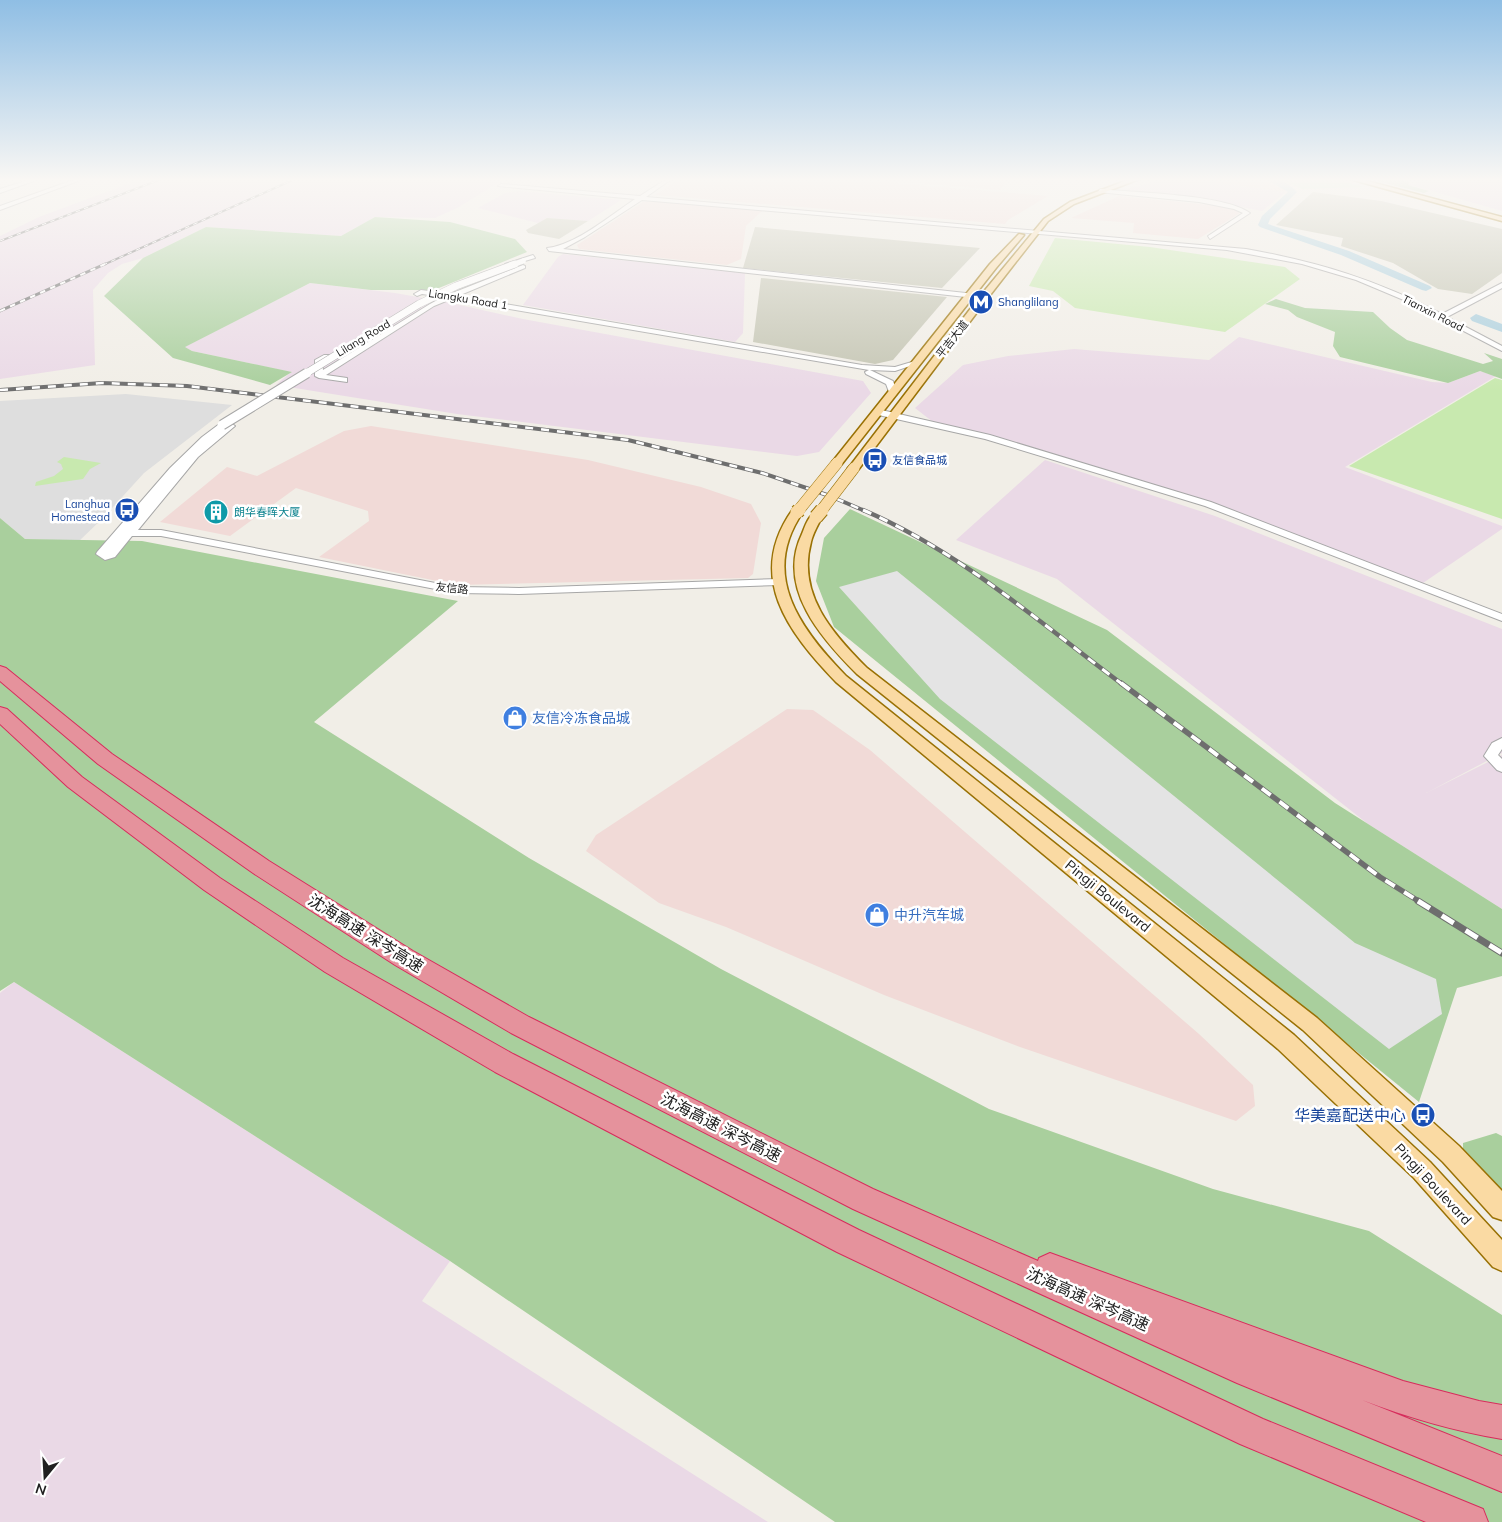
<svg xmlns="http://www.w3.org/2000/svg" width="1502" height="1522" viewBox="0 0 1502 1522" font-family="Mulish,'Noto Sans SC',sans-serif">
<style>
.residential{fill:#dedede}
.commercial{fill:#f1dad7}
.industrial{fill:#ead9e6}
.construction{fill:#c4c5b3}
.grass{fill:#c8e9af}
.forest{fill:#a9cf9d}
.park{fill:#c7f8cd}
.parking{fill:#e4e4e4}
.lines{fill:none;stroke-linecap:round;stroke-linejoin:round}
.river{fill:#a9cedd;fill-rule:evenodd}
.minor-casing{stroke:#a7a7a7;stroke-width:2}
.major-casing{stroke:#997104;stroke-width:3}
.highway-casing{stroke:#d72c5c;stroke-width:2}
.minor{fill:#fff;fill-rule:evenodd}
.major{fill:#fadaa3;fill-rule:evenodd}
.highway{fill:#e5929c;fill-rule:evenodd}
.rail-far5-casing{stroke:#6e6e6e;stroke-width:2}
.rail-far4-casing{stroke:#6e6e6e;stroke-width:3}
.rail-far3-casing{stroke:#6e6e6e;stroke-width:4}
.rail-far2-casing{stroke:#6e6e6e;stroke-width:4.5}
.rail-far1-casing{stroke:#6e6e6e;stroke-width:5.5}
.rail-casing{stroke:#6e6e6e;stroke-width:7}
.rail-far5{stroke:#fff;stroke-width:1;stroke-dasharray:4.5;stroke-linecap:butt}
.rail-far4{stroke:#fff;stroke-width:2;stroke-dasharray:5.5;stroke-linecap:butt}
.rail-far3{stroke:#fff;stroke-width:2.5;stroke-dasharray:8;stroke-linecap:butt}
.rail-far2{stroke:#fff;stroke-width:3;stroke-dasharray:9;stroke-linecap:butt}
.rail-far1{stroke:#fff;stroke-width:4;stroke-dasharray:11;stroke-linecap:butt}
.rail{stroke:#fff;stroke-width:5;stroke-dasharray:14;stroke-linecap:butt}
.minor-bridge-far2-casing{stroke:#a7a7a7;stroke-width:7;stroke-linecap:butt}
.minor-bridge-far1-casing{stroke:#a7a7a7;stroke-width:8;stroke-linecap:butt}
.minor-bridge-casing{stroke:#a7a7a7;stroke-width:11;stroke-linecap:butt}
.major-bridge-far1-casing{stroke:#997104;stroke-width:12;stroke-linecap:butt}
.major-bridge-casing{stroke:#997104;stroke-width:15;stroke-linecap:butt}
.minor-bridge-far2{stroke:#fff;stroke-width:5.5}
.minor-bridge-far1{stroke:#fff;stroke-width:7}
.minor-bridge{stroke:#fff;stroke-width:9}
.major-bridge-far1{stroke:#fadaa3;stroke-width:11}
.major-bridge{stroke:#fadaa3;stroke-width:13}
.labels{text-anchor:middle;stroke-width:5;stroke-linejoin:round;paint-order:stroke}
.far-street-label{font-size:11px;fill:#202020;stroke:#fff}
.far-transit-label{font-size:11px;fill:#164399;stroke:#fff;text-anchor:start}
.far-culture-label{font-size:11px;fill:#0d838f;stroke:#fff;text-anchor:start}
.shop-label{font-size:14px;fill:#366cbe;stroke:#fff;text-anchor:start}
.street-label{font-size:14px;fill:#202020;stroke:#fff}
.near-street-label{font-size:16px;fill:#202020;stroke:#fff}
.near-transit-label{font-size:16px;fill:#164399;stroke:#fff;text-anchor:end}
</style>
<rect width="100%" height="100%" fill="#f1eee7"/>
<polygon class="residential" points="126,394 232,405 144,473 103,518 79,541 25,539 0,518 0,401"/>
<g class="commercial">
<polygon points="681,178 833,178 1048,196 1008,220 1005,224 655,195"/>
<polygon points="859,178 1008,178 1000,190"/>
<polygon points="1180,178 1259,178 1284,189 1286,192"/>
<polygon points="1119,196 1232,207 1240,213 1198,239 1133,233 1134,223 1071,218"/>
<polygon points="654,201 763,210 746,226 741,259 727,265 579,249 577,245 643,202"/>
<polygon points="371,426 588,460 701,487 751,504 761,523 753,574 748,578 457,585 319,557 369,521 368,511 296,488 230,536 160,522 227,467 257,476 344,431"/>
<polygon points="787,709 813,710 870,750 1199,1034 1253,1085 1255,1106 1236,1121 1020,1047 884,995 726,927 659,903 586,851 596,835"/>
</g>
<g class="industrial">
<polygon points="144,178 494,178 504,179 459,207 435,218 375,217 341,236 206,227 143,258 122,264 108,273 93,290 95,365 0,379 0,236 39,217"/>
<polygon points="1171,178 1180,178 1286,192 1262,211 1226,204 1114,192"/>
<polygon points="1399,178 1452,178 1494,181 1502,180 1502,211 1411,185 1418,183"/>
<polygon points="518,191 621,200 588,221 547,218 538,223 478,208 505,193"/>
<polygon points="563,254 745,273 743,333 735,342 523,305 558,257"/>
<polygon points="310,283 395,293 446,302 523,319 863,381 871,393 819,452 797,456 457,414 276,385 291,372 192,351 184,347"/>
<polygon points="1239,337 1432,382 1448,383 1480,371 1496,376 1345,467 1502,526 1502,529 1423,583 1195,497 1011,442 933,422 915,408 963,365 1008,356 1074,349 1209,360"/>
<polygon points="1045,460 1215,516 1502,629 1502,753 1426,793 1502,755 1502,909 1368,824 1057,579 956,540"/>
<polygon points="14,982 450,1261 422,1301 768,1522 0,1522 0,993"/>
</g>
<g class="construction">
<polygon points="1313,192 1381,201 1502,229 1502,273 1472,294 1438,289 1393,263 1341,246 1343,238 1276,225"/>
<polygon points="547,218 588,221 559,239 528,233 526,230"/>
<polygon points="755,227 980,248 942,288 743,268"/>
<polygon points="761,278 947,297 893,360 875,364 753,342"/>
</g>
<g class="grass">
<polygon points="1055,238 1150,247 1285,267 1300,279 1225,332 1075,308 1053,291 1029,286"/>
<polygon points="1495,378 1502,380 1502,519 1349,466"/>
<polygon points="64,457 101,463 90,469 83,479 35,486 36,482 54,476 63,469 61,464 57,462"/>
</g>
<g class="forest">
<polygon points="1366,178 1394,178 1409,182 1408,185 1429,191 1424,193"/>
<polygon points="375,217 450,222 515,239 527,252 434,290 371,290 310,283 185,347 192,351 292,372 270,385 173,358 104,296 143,258 206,227 341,236"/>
<polygon points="1276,299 1305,308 1373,312 1390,328 1407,340 1483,364 1493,361 1484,353 1502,359 1502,379 1480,371 1448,383 1340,357 1333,346 1335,332 1297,317 1288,310 1265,304"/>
<polygon points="850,509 1107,630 1335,803 1502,909 1502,976 1457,988 1419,1102 834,627 816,581 824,538"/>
<polygon points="0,518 25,539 142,541 458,601 314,722 529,858 721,969 989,1109 1213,1189 1369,1231 1502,1315 1502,1522 835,1522 450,1261 14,982 0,991"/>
<polygon points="1496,1133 1502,1136 1502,1190 1463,1149 1463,1143"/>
</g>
<polygon class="park" points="1277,178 1334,178 1364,187 1302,189"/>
<polygon class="parking" points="897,571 1355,943 1436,979 1442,1014 1389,1049 940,699 839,587"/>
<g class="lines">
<g class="river">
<path d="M1264,178c13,0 24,4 33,14l-27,27 -2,5 81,27 81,35 2,2 -6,3 -4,-1 -81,-35 -81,-28 -2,-2 4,-9 26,-24z"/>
<polygon points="1476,314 1502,324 1502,332 1472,321 1470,318"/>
</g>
<defs>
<g id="minor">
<polygon points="35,178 42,178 0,193 0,189"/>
<polygon points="79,178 86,178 0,210 0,206"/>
<path d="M668,178h5l-27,19 600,52c73,13 131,31 196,65l60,-31v5l-55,29 55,29v5l-96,-50 -50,-21 -54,-16 -75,-14 -585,-50 -57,37 -22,12 421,46 3,2 -3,2 -435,-48 -2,-3c29,-3 64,-33 88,-49l-137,-13 3,-2 139,12z"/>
<path d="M1100,189c35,4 124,5 150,24l-40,26 -2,-3 35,-23 -9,-4 -35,-7 -101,-10z"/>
<polygon points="533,255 535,258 508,266 505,264"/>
<polygon points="523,265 525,266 525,268 458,296 862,365 895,367 915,361 919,363 895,371 870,370 893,381 897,392 893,394 889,392 886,384 866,374 865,372 869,370 451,299 434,306 326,375 347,378 347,382 319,378 315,376 315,360 324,355 330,355 330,359 322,363 323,370 430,304 443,297 422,294 417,296 414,294 421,290 450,294"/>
<polygon points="877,409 990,435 1211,502 1502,614 1502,621 1205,506 985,439 874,414 873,412"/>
<polygon points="222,422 225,423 226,426 231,423 235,426 198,457 138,530 161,530 456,587 519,588 779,579 785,582 779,585 519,594 456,593 161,536 132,536 115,557 105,560 96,554 97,552 170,468 202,437"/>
<polygon points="1502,738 1502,749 1498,755 1502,759 1502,772 1497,770 1484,756 1492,743"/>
</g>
<g id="major">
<polygon points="1133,178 1142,178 1074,204 1048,221 987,299 858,470 850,470 848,468 850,466 981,295 1044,219 1070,202"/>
<polygon points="1346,178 1356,178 1502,217 1502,221"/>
<polygon points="1019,234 1024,235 996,268 841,465 833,465 832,463 833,461 990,264"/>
<path d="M797,508l6,4c-44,63 -2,118 43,164l448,359 136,127 72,78v31l-9,-4 -79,-89 -136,-129 -442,-367c-48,-50 -91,-106 -43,-173z"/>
<path d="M816,513l6,4c-4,8 -9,16 -11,25 -14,52 21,91 56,126l450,350 142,128 43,45v29l-9,-3 -50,-55 -140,-132 -446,-356c-35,-35 -81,-86 -55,-140 3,-7 6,-19 14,-21z"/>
</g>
<g id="highway">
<path d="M0,666l6,2 106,86 157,107 144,90 116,66 344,172 165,72 1,-3 11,-5 353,128 76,20 23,4v34c-48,-8 -95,-22 -140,-39l140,56v36l-265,-109 -384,-174 -342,-176 -116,-68 -142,-92 -155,-109 -98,-83z"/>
<polygon points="0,707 7,709 82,777 220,878 343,958 513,1054 859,1230 1263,1419 1483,1509 1488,1522 1426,1522 1240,1444 837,1252 495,1072 325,972 204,890 68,787 0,724"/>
</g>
</defs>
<use href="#minor" class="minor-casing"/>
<use href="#major" class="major-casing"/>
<use href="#highway" class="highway-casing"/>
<use href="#minor" class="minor"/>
<use href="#major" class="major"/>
<use href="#highway" class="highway"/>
<defs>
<g id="rail-far5">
<polyline points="0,241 164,178"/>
<polyline points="103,265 297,178"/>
</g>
<polyline id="rail-far4" points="0,311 105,264"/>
<polyline id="rail-far3" points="0,390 102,383 187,386 628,440 762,473 830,496 865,511"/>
<path id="rail-far2" d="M863,510c96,41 176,112 259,174"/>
<polyline id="rail-far1" points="1121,683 1380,877 1420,902"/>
<polyline id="rail" points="1418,901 1502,953"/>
</defs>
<use href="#rail-far5" class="rail-far5-casing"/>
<use href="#rail-far4" class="rail-far4-casing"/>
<use href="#rail-far3" class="rail-far3-casing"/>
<use href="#rail-far2" class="rail-far2-casing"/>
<use href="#rail-far1" class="rail-far1-casing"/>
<use href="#rail" class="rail-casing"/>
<use href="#rail-far5" class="rail-far5"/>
<use href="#rail-far4" class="rail-far4"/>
<use href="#rail-far3" class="rail-far3"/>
<use href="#rail-far2" class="rail-far2"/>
<use href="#rail-far1" class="rail-far1"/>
<use href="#rail" class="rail"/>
<defs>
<polyline id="minor-bridge-far2" points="512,265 523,261"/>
<polyline id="minor-bridge-far1" points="305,374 419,304 456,286 515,264"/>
<polyline id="minor-bridge" points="222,425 307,373"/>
<g id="major-bridge-far1">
<polyline points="798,511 837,463"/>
<polyline points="821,511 854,468"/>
</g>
<g id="major-bridge">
<polyline points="797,512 799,510"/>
<polyline points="816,517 822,510"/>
</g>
</defs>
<use href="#minor-bridge-far2" class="minor-bridge-far2-casing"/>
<use href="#minor-bridge-far1" class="minor-bridge-far1-casing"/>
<use href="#minor-bridge" class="minor-bridge-casing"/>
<use href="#major-bridge-far1" class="major-bridge-far1-casing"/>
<use href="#major-bridge" class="major-bridge-casing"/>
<use href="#minor-bridge-far2" class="minor-bridge-far2"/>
<use href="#minor-bridge-far1" class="minor-bridge-far1"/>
<use href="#minor-bridge" class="minor-bridge"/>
<use href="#major-bridge-far1" class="major-bridge-far1"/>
<use href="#major-bridge" class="major-bridge"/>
</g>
<linearGradient id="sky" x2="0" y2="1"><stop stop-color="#8fbee4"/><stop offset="0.46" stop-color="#f9f7f4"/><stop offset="1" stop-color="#f9f7f4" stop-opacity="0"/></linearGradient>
<rect width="1502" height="391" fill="url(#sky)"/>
<defs>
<symbol id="metro-disc" viewBox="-11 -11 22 22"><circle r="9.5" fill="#1a4fb4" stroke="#fff"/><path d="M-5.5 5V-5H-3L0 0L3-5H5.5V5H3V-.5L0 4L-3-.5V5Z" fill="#fff"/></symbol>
<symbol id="bus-disc" viewBox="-11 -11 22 22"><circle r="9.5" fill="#1a4fb4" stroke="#fff"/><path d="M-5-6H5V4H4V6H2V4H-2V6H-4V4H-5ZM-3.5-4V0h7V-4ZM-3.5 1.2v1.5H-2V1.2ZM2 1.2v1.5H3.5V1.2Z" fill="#fff"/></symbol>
<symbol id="building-disc" viewBox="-11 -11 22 22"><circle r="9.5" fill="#0f9aa8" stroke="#fff"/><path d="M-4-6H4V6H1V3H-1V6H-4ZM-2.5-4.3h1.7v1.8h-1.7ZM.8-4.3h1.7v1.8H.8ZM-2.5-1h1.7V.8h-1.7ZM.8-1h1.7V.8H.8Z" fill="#fff"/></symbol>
<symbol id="shop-disc" viewBox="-11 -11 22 22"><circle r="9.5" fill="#3f7fe0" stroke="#fff"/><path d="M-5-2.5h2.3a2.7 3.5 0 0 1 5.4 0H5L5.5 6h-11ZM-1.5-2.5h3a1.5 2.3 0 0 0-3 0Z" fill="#fff"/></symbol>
</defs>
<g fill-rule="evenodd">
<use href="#metro-disc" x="967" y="288" width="28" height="28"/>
<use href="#bus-disc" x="861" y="446" width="28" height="28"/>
<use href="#bus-disc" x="113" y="496" width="28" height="28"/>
<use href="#building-disc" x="202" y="498" width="28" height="28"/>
<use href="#shop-disc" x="501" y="704" width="28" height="28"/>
<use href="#shop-disc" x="863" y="901" width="28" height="28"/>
<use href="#bus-disc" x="1409" y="1101" width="28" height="28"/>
</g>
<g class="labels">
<g class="far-street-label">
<text transform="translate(468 299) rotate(9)" y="4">Liangku Road 1</text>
<text transform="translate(1433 313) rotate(27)" y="4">Tianxin Road</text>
<text transform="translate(363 338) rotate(-31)" y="4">Lilang Road</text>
<text transform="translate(952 339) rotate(-52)" y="4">平吉大道</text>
<text transform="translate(452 588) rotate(6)" y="4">友信路</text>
</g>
<g class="far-transit-label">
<text x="998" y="306">Shanglilang</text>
<text x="892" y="464">友信食品城</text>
<text x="110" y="508" text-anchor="end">Langhua<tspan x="110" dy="13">Homestead</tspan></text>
</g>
<g class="far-culture-label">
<text x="234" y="516">朗华春晖大厦</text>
</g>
<g class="shop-label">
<text x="532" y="723">友信冷冻食品城</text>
<text x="894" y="920">中升汽车城</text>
</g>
<g class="street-label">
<text transform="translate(1108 896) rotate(39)" y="5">Pingji Boulevard</text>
<text transform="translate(1433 1184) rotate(47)" y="5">Pingji Boulevard</text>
</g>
<g class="near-street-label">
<text transform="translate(366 933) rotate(32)" y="6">沈海高速 深岑高速</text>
<text transform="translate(721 1127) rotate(27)" y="6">沈海高速 深岑高速</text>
<text transform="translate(1088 1299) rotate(24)" y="6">沈海高速 深岑高速</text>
</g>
<g class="near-transit-label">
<text x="1406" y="1121">华美嘉配送中心</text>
</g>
</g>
<g transform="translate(45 1477) rotate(198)" stroke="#ffffff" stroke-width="4" paint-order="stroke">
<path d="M0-4L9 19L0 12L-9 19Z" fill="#202020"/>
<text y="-8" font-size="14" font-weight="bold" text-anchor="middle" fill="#202020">N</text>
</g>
</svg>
